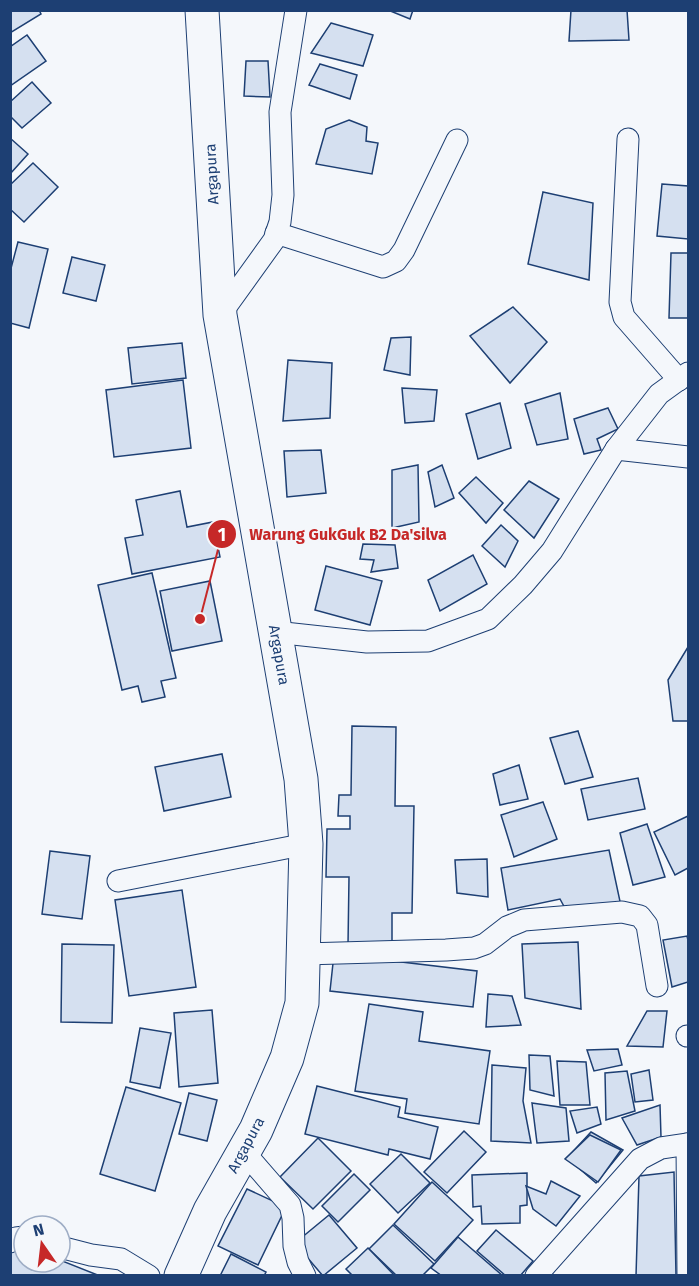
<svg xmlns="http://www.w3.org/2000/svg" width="699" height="1286" viewBox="0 0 699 1286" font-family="'Fira Sans',sans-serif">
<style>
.building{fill:#d5e0f0;stroke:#1d3f73;stroke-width:1.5}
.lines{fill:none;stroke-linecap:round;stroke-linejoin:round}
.street-casing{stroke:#1d3f73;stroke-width:23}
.highway-casing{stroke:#1d3f73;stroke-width:35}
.street{stroke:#f4f7fb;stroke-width:21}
.highway{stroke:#f4f7fb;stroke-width:33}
.labels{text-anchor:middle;stroke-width:4.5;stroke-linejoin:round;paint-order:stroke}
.street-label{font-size:15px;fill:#1d3f73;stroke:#f4f7fb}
.leader{fill:none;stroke:#c62828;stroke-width:2}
.callout-dot{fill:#c62828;stroke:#f4f7fb;stroke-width:2}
.mark-label{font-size:18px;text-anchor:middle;font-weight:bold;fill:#fff}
.callout-label{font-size:16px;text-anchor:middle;font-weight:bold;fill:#c62828;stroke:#f4f7fb;stroke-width:4.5;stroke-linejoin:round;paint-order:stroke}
</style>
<rect width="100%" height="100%" fill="#f4f7fb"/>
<g class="building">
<polygon points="10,10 39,10 41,14 10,33"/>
<polygon points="388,10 413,10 410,19"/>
<polygon points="571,10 627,10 629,40 569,41"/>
<polygon points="331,23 373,35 363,66 311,53"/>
<polygon points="27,35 46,61 10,86 10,47"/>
<polygon points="246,61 268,61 270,97 244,96"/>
<polygon points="320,64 357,75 350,99 309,85"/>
<polygon points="32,82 51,103 22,128 10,116 10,102"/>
<polygon points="349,120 367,127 366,141 378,143 372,174 316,164 326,129"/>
<polygon points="10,138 28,154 10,174"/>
<polygon points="33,163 58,187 24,222 10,209 10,185"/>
<polygon points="662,184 688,186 688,239 657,236"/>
<polygon points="543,192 593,203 589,280 528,264"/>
<polygon points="18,242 48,249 29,328 10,323 10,272"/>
<polygon points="671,253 688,253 688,318 669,318"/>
<polygon points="72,257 105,265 96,301 63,293"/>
<polygon points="513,307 547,342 510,383 470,336"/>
<polygon points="411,337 410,375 384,370 391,338"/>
<polygon points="182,343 186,378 132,384 128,348"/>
<polygon points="288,360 332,363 330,418 283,421"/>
<polygon points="183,380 191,448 114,457 106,390"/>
<polygon points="402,388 437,390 434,421 405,423"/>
<polygon points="560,393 568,439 537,445 525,404"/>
<polygon points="500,403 511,448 478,459 466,414"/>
<polygon points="608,408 618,429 597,439 601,450 584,454 574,419"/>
<polygon points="321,450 326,493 287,497 284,451"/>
<polygon points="418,465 419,522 392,528 392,470"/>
<polygon points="442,465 454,498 435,507 428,472"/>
<polygon points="476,477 503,503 486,523 459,493"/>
<polygon points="529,481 559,499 534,538 504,510"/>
<polygon points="180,491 187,527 213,522 220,557 132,574 125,538 143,535 136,500"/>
<polygon points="501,525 518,541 505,567 482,546"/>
<polygon points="363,544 395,545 398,568 371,572 374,560 360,559"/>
<polygon points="473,555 487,584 440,611 428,580"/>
<polygon points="326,566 382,581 370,625 315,610"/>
<polygon points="152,573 176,678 161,681 165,697 142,702 138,686 122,690 98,585"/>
<polygon points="210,581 222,641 172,651 160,591"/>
<polygon points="688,647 688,721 673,721 668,680"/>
<polygon points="352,726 396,727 395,806 414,806 412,913 392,913 392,946 348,945 349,877 326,877 327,829 350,829 350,816 338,816 339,795 351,795"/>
<polygon points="578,731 593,777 565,784 550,738"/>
<polygon points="222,754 231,797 164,811 155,767"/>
<polygon points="519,765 528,799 500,805 493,774"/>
<polygon points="638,778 645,809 588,820 581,789"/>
<polygon points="543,802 557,839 514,857 501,815"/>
<polygon points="688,816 688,868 675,875 654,832"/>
<polygon points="647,824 665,877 633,885 620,833"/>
<polygon points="609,850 621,906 566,910 560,899 508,910 501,868"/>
<polygon points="50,851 90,856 82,919 42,914"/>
<polygon points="487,859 488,897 457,893 455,860"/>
<polygon points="182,890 196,987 129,996 115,900"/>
<polygon points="687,936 688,940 688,982 672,987 663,940"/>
<polygon points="578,942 581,1009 525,998 522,944"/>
<polygon points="62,944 114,945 112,1023 61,1022"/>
<polygon points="334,954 477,971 473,1007 330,991"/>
<polygon points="488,994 512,996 521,1025 486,1027"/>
<polygon points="369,1004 423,1012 419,1041 490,1051 479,1124 405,1113 407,1099 355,1091"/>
<polygon points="212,1010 218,1083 179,1087 174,1013"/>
<polygon points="647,1011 667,1011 663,1047 627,1046"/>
<polygon points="140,1028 171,1033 160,1088 130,1082"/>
<polygon points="618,1049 622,1065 594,1071 587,1050"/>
<polygon points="529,1055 550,1056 554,1096 530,1090"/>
<polygon points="557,1061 586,1062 590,1105 560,1105"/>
<polygon points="492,1065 526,1068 523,1101 531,1143 491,1141"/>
<polygon points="649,1070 653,1100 635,1102 631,1074"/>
<polygon points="627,1071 635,1111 606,1120 605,1073"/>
<polygon points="317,1086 400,1107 398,1117 438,1127 430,1159 389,1149 388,1155 305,1134"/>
<polygon points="126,1087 181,1103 155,1191 100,1174"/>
<polygon points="189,1093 217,1100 207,1141 179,1134"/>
<polygon points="532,1103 566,1108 569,1141 537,1143"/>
<polygon points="660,1105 661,1137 637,1145 622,1118"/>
<polygon points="597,1107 601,1124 577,1133 570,1111"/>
<polygon points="464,1131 486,1152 447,1193 424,1172"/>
<polygon points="591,1132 623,1150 596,1183 567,1158"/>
<polygon points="590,1135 621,1150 598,1182 565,1159"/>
<polygon points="318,1138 351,1171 313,1209 280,1177"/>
<polygon points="401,1154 430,1183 398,1213 370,1184"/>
<polygon points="674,1172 676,1276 636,1276 639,1176"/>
<polygon points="527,1173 527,1205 520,1206 520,1223 482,1224 481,1206 473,1207 472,1175"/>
<polygon points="354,1174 370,1190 338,1222 322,1206"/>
<polygon points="551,1181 580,1196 556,1226 533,1209 526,1186 546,1194"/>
<polygon points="432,1182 473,1220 435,1261 394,1224"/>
<polygon points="247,1189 286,1207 258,1265 218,1246"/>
<polygon points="329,1215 357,1248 323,1276 295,1243"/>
<polygon points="393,1225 434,1264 422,1276 397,1276 369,1249"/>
<polygon points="496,1230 533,1261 520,1276 506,1276 477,1251"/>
<polygon points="458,1237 503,1276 442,1276 431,1268"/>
<polygon points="16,1242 24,1246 24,1262 60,1262 60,1260 100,1276 10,1276 10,1255"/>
<polygon points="368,1248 395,1276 353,1276 346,1269"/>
<polygon points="231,1254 266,1272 264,1276 220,1276"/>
</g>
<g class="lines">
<defs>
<g id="street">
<polyline points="628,139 620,302 624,317 679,380"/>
<polyline points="276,233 383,267 396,261 404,250 457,140"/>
<polyline points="220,315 274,240 280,222 283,195 280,112 296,10"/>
<polyline points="616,449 688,457"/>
<polyline points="275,632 367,642 428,641 488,619 523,585 552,551 616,449 659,394 688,373"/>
<polyline points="118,881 306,844"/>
<polyline points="304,954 446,950 474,948 485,944 507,927 524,920 622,912 640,916 647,925 657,986"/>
<polyline points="687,1036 688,1036"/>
<polyline points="687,1144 688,1276"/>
<polyline points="244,1152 290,1205 293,1218 294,1246 298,1262 305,1276"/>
<polyline points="10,1242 16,1238 24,1237"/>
<polyline points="60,1247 91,1255 121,1259 149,1276"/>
<polyline points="536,1276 640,1159 661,1148 688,1144"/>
</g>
<polyline id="highway" points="181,1276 210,1211 256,1130 287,1058 302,1003 306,844 301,779 220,315 202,10"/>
</defs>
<use href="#street" class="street-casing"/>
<use href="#highway" class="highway-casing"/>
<use href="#street" class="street"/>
<use href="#highway" class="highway"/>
</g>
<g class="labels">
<g class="street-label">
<text transform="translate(212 174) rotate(-93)" y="5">Argapura</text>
<text transform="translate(279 655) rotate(80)" y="5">Argapura</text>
<text transform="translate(246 1145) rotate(-62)" y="5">Argapura</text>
</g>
</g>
<path class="leader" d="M200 619L222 534"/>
<g class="callout-dot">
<circle cx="200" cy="619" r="6"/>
<circle cx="222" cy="534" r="15"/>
</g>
<g class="mark-label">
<text x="222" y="541">1</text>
</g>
<g class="callout-label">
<text x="348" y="540">Warung GukGuk B2 Da'silva</text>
</g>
<rect width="699" height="1286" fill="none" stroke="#1d3f73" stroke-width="24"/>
<g transform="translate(42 1244) rotate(346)"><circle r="28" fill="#f4f7fb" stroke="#9eadc5" stroke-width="1.5"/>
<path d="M0-4.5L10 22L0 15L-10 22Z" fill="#c62828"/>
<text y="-9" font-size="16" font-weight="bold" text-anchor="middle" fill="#1d3f73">N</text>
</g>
</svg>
